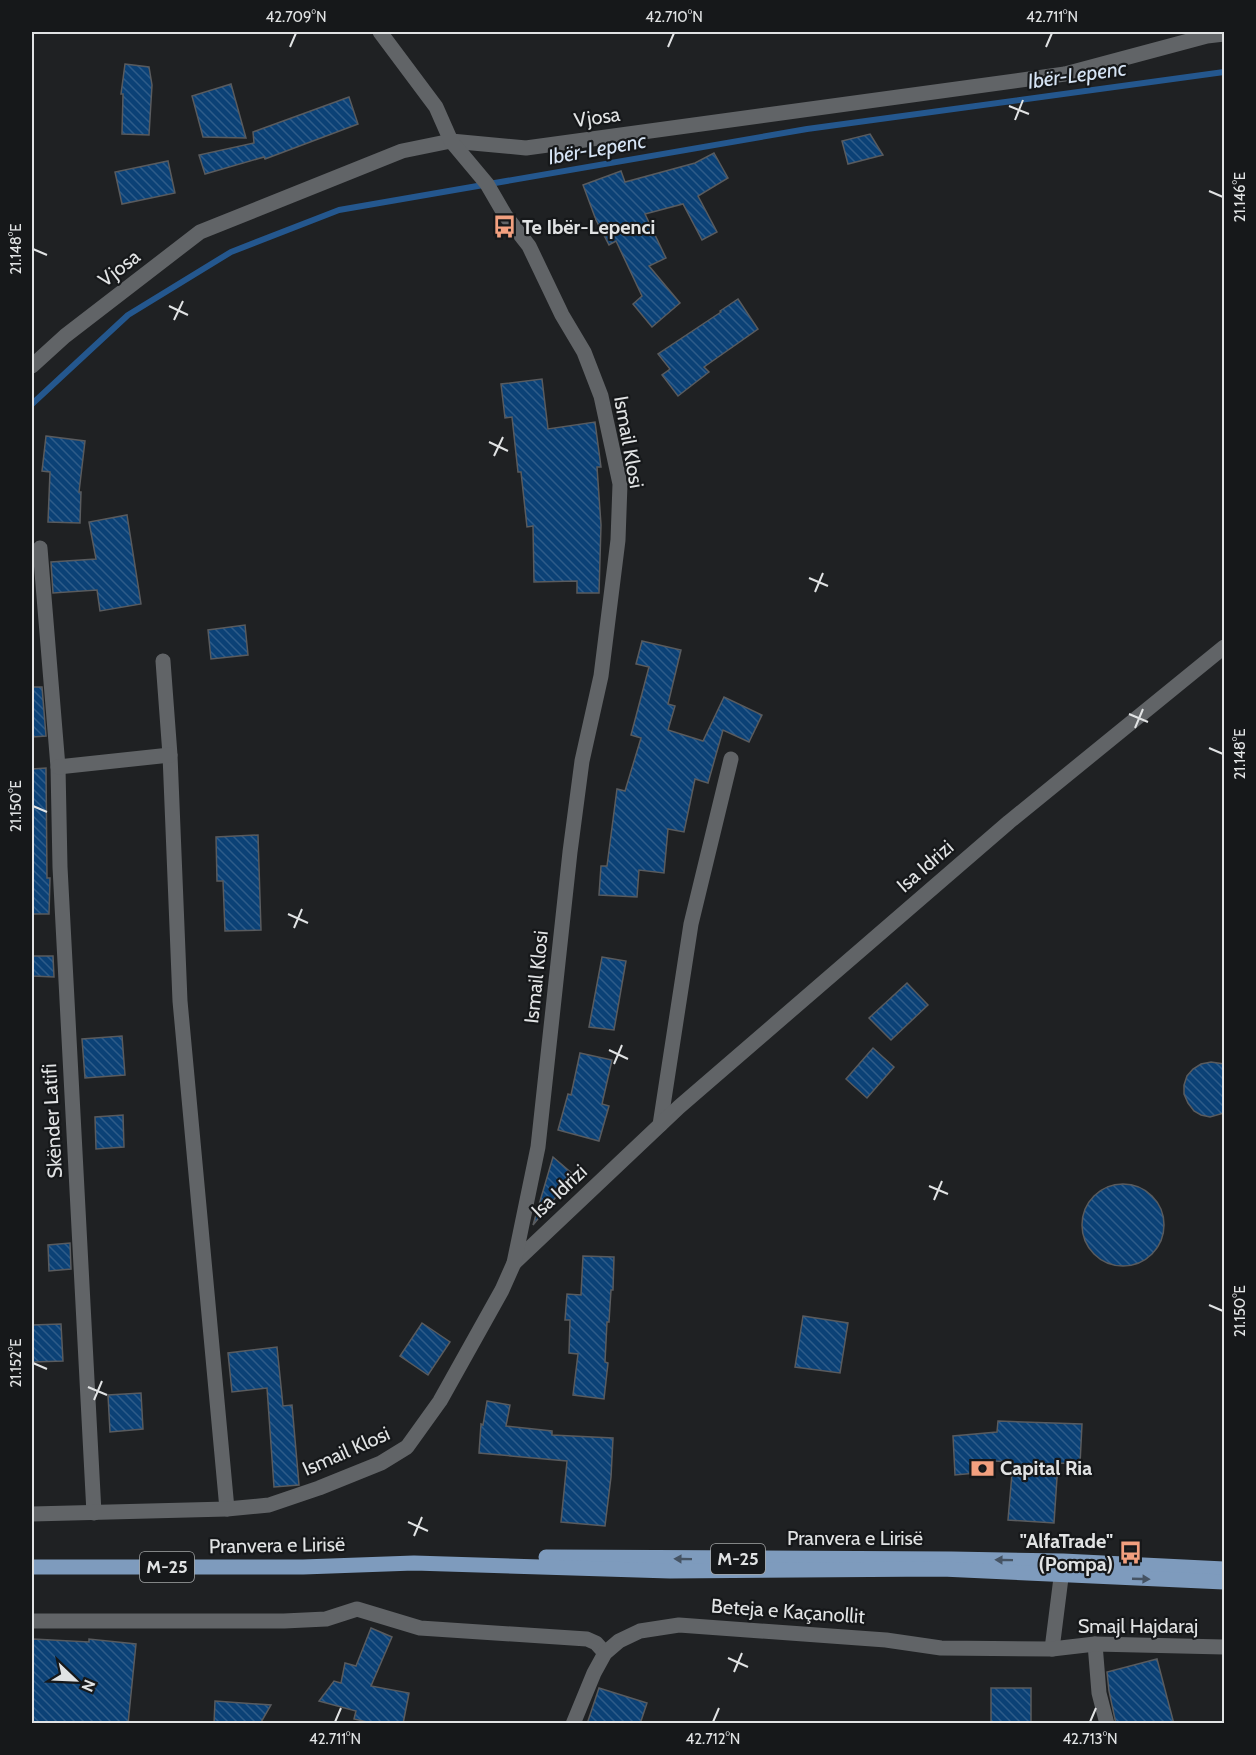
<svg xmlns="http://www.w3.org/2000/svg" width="1256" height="1755" viewBox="0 0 1256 1755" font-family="Cabin,sans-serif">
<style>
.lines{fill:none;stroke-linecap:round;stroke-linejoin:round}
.stream{stroke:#24578e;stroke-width:6}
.building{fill:url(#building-back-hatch);stroke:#595b5e;stroke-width:1.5}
.minor{stroke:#616467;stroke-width:15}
.major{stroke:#7e9bbd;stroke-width:15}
.oneway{fill:#455363}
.ticks{fill:none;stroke:#e1e3e4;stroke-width:2}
.labels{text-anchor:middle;stroke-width:4.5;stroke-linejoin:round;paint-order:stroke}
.shield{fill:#16181a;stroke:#a4a6a7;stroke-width:1.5}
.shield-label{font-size:18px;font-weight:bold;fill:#e1e3e4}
.street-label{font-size:20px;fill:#e1e3e4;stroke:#16181a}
.poi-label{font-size:20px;font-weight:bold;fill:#e1e3e4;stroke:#16181a;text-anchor:start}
.water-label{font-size:21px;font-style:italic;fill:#d6e4f5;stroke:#16181a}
.neatline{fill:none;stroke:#e1e3e4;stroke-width:2}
.ticks-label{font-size:15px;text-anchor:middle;fill:#e1e3e4}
</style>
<defs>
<pattern id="building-back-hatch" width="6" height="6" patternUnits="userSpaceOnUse" patternTransform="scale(1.5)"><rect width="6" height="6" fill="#0b4176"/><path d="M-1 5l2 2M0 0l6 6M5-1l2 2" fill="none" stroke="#2e5c89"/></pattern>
</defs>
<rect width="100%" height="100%" fill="#1f2123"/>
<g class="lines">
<polyline class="stream" points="32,404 128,315 231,252 339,210 807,129 1224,72"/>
</g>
<g class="building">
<polygon points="125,64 149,67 152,85 149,135 122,134 123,94 121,94"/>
<polygon points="231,84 246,138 203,137 192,96"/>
<polygon points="349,97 358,124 265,159 264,157 205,174 199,155 254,143 253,132"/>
<polygon points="870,134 883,155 848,164 842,141"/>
<polygon points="714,153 728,178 698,196 717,232 702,240 683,204 645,214 666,258 649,266 680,303 652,327 633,304 642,296 616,241 609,245 596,220 583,185 621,171 625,182 695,163"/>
<polygon points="168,161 175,193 122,204 115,172"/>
<polygon points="738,299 758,329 704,367 709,372 678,396 662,375 670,369 658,354 721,312 720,311"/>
<polygon points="542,379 548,429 595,422 601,467 597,467 601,525 599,593 577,593 577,581 534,582 533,526 527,527 521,472 518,472 512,417 505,418 501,384"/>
<polygon points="46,436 85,441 79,492 81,492 80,523 48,522 50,472 42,471"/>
<polygon points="127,515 141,604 100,611 97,590 53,593 51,562 96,559 89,522"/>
<polygon points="245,625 248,655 211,659 208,630"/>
<polygon points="642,641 681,650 668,704 675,706 668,730 703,741 724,697 762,715 749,742 723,730 708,783 695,779 684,832 668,829 664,873 639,870 637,897 599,895 601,866 607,866 617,789 625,791 641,738 631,735 649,667 636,664"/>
<polygon points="32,687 42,687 46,736 32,737"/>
<polygon points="46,768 47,878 50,878 49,914 32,914 32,769"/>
<polygon points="258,835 261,930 225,931 223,881 217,881 216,837"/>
<polygon points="33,956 53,956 54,977 33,976"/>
<polygon points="602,957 626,961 614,1030 589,1027"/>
<polygon points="907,983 928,1005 891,1040 869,1018"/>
<polygon points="122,1036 125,1075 85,1078 82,1039"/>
<polygon points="873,1048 894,1067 867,1098 846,1079"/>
<polygon points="580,1053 612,1060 602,1104 609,1106 599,1141 558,1130 568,1094 571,1095"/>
<polygon points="1211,1062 1224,1064 1224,1113 1210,1117 1201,1115 1194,1111 1188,1103 1184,1094 1184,1085 1187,1076 1193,1069 1201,1064"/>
<polygon points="123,1115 124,1147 96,1149 95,1117"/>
<polygon points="553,1157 574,1175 533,1225"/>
<circle cx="1123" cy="1225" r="41"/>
<polygon points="70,1243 71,1269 49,1271 48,1245"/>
<polygon points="583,1256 614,1257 613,1290 611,1290 609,1322 607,1322 605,1362 608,1363 604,1399 573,1395 578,1354 569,1353 570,1320 565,1320 567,1294 581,1295"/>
<polygon points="803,1316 848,1323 840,1373 795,1367"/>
<polygon points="422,1323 450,1342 428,1375 400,1356"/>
<polygon points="61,1324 63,1361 33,1362 32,1325"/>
<polygon points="277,1347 283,1406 292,1405 299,1485 274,1487 267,1388 232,1392 228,1353"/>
<polygon points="141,1393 143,1429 110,1432 108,1395"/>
<polygon points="487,1401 510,1405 506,1426 552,1431 552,1435 613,1438 611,1477 605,1526 561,1522 567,1461 479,1453 481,1424 483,1425"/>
<polygon points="998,1421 1082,1424 1080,1464 1058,1463 1054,1523 1008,1520 1013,1462 975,1460 976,1473 955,1475 953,1436 997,1432"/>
<polygon points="371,1628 392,1637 371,1686 409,1693 403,1724 376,1724 354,1719 356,1711 319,1701 334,1681 341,1683 345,1663 356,1666"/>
<polygon points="33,1639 89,1642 89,1639 136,1644 128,1724 32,1724"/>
<polygon points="1157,1659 1174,1724 1116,1724 1109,1691 1107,1672"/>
<polygon points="599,1688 647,1703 640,1724 587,1724"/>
<rect x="991" y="1688" width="40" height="36"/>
<polygon points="215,1701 271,1705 260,1724 214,1724"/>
</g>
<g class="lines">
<g class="minor">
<polyline points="32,366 65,336 200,232 402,151 451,141 526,148 1065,74 1207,36 1224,34"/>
<polyline points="40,548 58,767 60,867 94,1513"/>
<polyline points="163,661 170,755 180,1001 227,1509"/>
<polyline points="58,767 170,755"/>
<polyline points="660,1125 691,924 731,759"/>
<polyline points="514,1263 679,1107 1009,822 1224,647"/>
<polyline points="32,1514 227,1509 269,1505 319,1488 381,1463 407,1447 440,1401 502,1290 514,1263 538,1147 570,852 582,761 601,676 618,540 620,484 601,396 584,352 562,315 529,246 505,215 487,184 451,141 436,107 380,32"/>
<polyline points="32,1621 284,1621 326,1619 357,1609 420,1628 587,1639 596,1643 605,1653"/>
<polyline points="1095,1644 1099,1693 1107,1724"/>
<polyline points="1052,1649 1063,1562"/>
<polyline points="573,1724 594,1673 605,1653 619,1641 640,1631 679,1625 886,1640 941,1648 1052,1649 1095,1644 1224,1647"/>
</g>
<g class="major">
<polyline points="546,1557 952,1559 1063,1561 1224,1569"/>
<polyline points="32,1567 303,1567 414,1563 670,1571 942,1569 1224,1582"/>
</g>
</g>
<defs><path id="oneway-solid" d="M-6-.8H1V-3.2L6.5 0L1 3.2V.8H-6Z" transform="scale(1.5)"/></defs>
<g class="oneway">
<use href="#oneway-solid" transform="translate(683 1559) rotate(-179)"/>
<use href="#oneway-solid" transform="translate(1004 1560) rotate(-179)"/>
<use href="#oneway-solid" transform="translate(1141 1579) rotate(2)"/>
</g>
<path class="ticks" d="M290,47l6,-14M668,47l6,-14M1046,47l6,-14M1009,106l20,8M1015,120l8,-20M1209,191l14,6M33,249l14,6M169,306l19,9M174,320l9,-19M489,442l19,9M494,456l9,-19M809,578l19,8M815,592l8,-19M1129,714l19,8M1135,728l8,-19M1209,748l14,6M33,806l14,6M288,914l20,9M294,928l8,-19M609,1050l19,9M614,1064l8,-19M929,1186l19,8M934,1200l8,-19M1209,1305l14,6M33,1363l14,6M88,1387l19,8M94,1400l8,-19M408,1522l20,9M414,1536l8,-19M728,1658l20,9M734,1672l8,-19M335,1722l6,-14M713,1722l6,-14M1090,1722l6,-14"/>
<defs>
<symbol id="bus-bare" viewBox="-9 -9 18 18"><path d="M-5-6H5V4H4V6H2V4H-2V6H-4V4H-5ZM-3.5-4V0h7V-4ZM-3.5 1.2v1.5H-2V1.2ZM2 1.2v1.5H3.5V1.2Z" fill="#f2a07f" stroke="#16181a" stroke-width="2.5" paint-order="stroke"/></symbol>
<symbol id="bank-bare" viewBox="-9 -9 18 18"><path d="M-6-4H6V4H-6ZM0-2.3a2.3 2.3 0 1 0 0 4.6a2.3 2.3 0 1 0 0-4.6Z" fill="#f2a07f" stroke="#16181a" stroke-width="2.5" paint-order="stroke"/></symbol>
</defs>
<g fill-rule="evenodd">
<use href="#bus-bare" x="488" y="210" width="33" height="33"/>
<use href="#bank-bare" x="966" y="1452" width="33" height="33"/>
<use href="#bus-bare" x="1114" y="1536" width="33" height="33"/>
</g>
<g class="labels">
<g class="shield">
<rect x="711" y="1544" width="54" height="30" rx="4.5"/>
<rect x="140" y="1552" width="54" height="30" rx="4.5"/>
</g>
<g class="shield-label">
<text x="738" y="1565">M-25</text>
<text x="167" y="1573">M-25</text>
</g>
<g class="street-label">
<text transform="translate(597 117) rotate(-8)" y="7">Vjosa</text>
<text transform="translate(119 268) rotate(-38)" y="7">Vjosa</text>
<text transform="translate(629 442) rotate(80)" y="7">Ismail Klosi</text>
<text transform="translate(925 866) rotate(-41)" y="7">Isa Idrizi</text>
<text transform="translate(536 977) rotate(-84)" y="7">Ismail Klosi</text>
<text transform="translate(52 1121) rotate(-93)" y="7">Skënder Latifi</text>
<text transform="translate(559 1191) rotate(-43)" y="7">Isa Idrizi</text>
<text transform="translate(346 1451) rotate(-24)" y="7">Ismail Klosi</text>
<text x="855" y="1545">Pranvera e Lirisë</text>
<text transform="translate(277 1545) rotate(-1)" y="7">Pranvera e Lirisë</text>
<text transform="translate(788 1611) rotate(4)" y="7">Beteja e Kaçanollit</text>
<text x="1138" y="1633">Smajl Hajdaraj</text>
</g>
<g class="poi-label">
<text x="522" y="234">Te Ibër-Lepenci</text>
<text x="1000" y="1475">Capital Ria</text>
<text x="1113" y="1548" text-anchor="end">"AlfaTrade"<tspan x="1113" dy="23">(Pompa)</tspan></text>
</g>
<g class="water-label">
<text transform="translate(1077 75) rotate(-8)" y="7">Ibër-Lepenc</text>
<text transform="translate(597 149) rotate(-10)" y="7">Ibër-Lepenc</text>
</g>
</g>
<rect width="1256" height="1755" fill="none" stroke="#16181a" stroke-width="66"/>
<g transform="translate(75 1680) rotate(113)" stroke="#16181a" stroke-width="4.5" paint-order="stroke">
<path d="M0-4.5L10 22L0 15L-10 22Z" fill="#e1e3e4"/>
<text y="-9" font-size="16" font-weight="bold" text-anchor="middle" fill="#e1e3e4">N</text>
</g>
<rect x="33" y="33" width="1190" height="1689" class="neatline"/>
<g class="ticks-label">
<text x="296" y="22">42.709°N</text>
<text x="674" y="22">42.710°N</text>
<text x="1052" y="22">42.711°N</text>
<text transform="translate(1240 197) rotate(-90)" y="5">21.146°E</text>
<text transform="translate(16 249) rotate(-90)" y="5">21.148°E</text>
<text transform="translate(1240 754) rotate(-90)" y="5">21.148°E</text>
<text transform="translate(16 806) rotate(-90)" y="5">21.150°E</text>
<text transform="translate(1240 1311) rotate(-90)" y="5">21.150°E</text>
<text transform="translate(16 1363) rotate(-90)" y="5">21.152°E</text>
<text x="335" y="1744">42.711°N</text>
<text x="713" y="1744">42.712°N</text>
<text x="1090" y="1744">42.713°N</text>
</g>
</svg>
